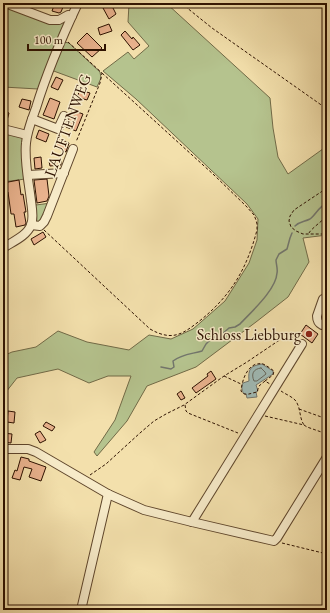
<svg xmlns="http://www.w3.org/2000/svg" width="330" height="613" viewBox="0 0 330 613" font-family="'EB Garamond',serif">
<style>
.green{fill:#b5c38e;stroke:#716a47}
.water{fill:#a0bab5;stroke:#72766d}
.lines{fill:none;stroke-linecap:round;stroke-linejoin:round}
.shore{stroke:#66665a;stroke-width:1}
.stream{stroke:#72766d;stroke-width:1.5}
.building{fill:#e9b28d;stroke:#2d1100}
.minor-casing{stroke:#5e452b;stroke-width:10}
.path{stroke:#2d1100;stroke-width:1;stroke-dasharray:3 2;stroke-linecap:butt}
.minor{stroke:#f7ebc9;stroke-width:8}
.poi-dot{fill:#8f2418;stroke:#f7ebc9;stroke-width:1.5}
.labels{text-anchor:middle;stroke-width:3;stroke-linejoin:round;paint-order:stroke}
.street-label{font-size:16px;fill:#2d1100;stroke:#f7ebc9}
.poi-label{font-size:16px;fill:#2d1100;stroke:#f7ebc9;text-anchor:end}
</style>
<rect width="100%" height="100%" fill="#f3e0ac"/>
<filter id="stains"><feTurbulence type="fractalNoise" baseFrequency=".005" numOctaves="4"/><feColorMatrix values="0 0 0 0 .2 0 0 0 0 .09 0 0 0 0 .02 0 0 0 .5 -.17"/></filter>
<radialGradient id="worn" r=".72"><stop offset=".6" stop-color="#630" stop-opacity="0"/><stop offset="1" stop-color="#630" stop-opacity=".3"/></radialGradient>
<g class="green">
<polygon points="124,3 166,3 270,98 273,128 278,157 288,174 327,146 327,235 303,238 309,262 288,297 256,322 196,367 147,386 127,421 97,456 94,452 115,420 131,376 108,376 89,383 58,369 17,378 6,392 3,392 3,356 12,352 36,347 58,331 87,342 129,350 149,335 171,339 193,329 225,301 249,263 257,240 258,219 247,204 136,99 103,71 128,52 134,59 149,46 128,22 129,4"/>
<polygon points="3,4 49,21 67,19 55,45 38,89 3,87"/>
<polygon points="64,42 69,43 100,72 101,78 97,87 51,70"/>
<polygon points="6,132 23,138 25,179 3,182 3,145"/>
<polygon points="34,190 36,205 51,203 46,216 38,222 36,220 32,191"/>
</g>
<path class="water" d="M262,364l11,7v3l-17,11 2,6 -2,1 1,5 -10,1 -1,-4h-2c-2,-3 -3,-7 -1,-11l6,-2c-1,-12 1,-15 13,-17z"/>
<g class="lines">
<path class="shore" d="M261,368l4,4 1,2 -9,7h-3c-3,-7 -1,-12 7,-13z"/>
<g class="stream">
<path d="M295,226c5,-5 9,-4 15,-7 6,-4 8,-12 17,-16"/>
<path d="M161,367l10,2 3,-2 -1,-6c9,-7 19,-7 29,-10l4,-7 6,-6 9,-3 8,-7 6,-1 5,-3c11,-12 36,-34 37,-51 1,-4 -1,-9 -1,-13l3,-6 8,-5 3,-11 2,-5"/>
</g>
</g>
<g class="building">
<polygon points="55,3 63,7 61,12 59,13 52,11"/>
<polygon points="111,4 116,14 109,19 103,8"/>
<polygon points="109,24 112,31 100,35 98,28"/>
<polygon points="125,31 132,39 133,37 140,45 133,50 121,35"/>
<polygon points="87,33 102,48 92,57 77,43"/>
<polygon points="56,77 63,80 58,90 51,87"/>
<polygon points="80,90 90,93 87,100 77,97"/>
<polygon points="50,98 60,102 54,119 43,115"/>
<polygon points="22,99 31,101 29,110 19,107"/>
<polygon points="72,110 83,114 76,131 66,127"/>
<polygon points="3,111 9,113 6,124 3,124"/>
<polygon points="39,130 49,134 46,142 36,138"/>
<polygon points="58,138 69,143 66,152 55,147"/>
<polygon points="41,157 42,168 35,169 34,158"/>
<polygon points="61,160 61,165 50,166 49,161"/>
<polygon points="47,179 49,196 47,201 37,203 34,180"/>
<polygon points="19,180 21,195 23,194 26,212 24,212 26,223 25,225 16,227 14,214 11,214 8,192 4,193 3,183"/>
<polygon points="43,232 46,237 34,245 31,239"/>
<polygon points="327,305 327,320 324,320 323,319 323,317"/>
<polygon points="306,325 318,334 312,343 300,334"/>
<polygon points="211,371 216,379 196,393 192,388 208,376 207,374"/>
<polygon points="181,391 185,398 181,400 177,394"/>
<polygon points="8,411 15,412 14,423 7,422"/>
<polygon points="46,422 55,427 52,431 43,426"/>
<polygon points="40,431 46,440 40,443 35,434"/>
<polygon points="3,433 12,434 11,443 3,442"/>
<polygon points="21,457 29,459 29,461 46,467 41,481 29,477 32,469 24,467 20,480 12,478 15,470 17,471"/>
</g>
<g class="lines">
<defs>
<g id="minor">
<polyline points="5,3 50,20 59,20 68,15 72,16"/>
<polyline points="32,119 58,129 64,116"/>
<polyline points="3,129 27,135"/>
<polyline points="28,175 64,173"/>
<polyline points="31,225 40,226 44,222 47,216 73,149"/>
<path d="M3,248c9,-6 24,-12 28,-23 3,-7 1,-16 0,-24 -2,-18 -7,-40 -5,-58 1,-12 6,-24 10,-35 11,-36 26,-71 42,-105"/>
<path d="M323,299l-6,17c0,5 1,7 5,9h5"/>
<polyline points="3,449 28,449 36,452 108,494 144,510 192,522 274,541 277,538 327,457"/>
<polyline points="192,522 302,344"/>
<polyline points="81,610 108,494"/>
</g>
</defs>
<use href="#minor" class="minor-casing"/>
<g class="path">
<polyline points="181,3 212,28 327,109"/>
<polyline points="68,42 102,73 100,83 76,142"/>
<polyline points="327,188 294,210 290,216 289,221 291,227 296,231 303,234 327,234"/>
<path d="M44,230l106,99c23,13 33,5 52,-10 30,-25 45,-51 55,-89v-6l-1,-4 -2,-5 -8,-9 -32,-31 -112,-102"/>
<path d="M309,233c2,-4 13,-12 18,-17"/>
<polyline points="224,376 241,384"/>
<path d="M265,381l-6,5 -2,6c-6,1 -12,5 -16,-1 1,-10 5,-23 15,-27 3,0 5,-1 7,0 3,1 8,5 11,7l-1,4 -8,6 5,3"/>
<path d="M281,391c4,3 10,5 14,9 6,7 4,18 9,25"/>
<polyline points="185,405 186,411 188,413 238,433"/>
<polyline points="299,409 327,419"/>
<polyline points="265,416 304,425 307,427 327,434"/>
<polyline points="90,475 106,464 140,433 154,421 166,414 184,405 224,376 247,362 284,337 292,337 297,340"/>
<polyline points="282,543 327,554"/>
</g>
<use href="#minor" class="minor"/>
</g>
<circle class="poi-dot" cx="309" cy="334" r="4"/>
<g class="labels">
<g class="street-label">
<text transform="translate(67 125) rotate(-70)" y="6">LAUFTENWEG</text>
</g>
<g class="poi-label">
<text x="301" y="340">Schloss Liebburg</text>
</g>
</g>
<rect width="330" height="613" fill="none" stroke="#f3e0ac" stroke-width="16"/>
<rect x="4" y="4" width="322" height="605" fill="none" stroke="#2d1100" stroke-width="2"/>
<rect x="8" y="8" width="314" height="597" fill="none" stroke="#2d1100"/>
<path d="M28 44v6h77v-6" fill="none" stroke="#2d1100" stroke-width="2"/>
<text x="34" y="44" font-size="12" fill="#2d1100" stroke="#f7ebc9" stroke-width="3" paint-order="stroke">100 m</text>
<rect width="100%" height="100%" filter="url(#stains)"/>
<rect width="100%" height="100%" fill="url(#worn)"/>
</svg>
